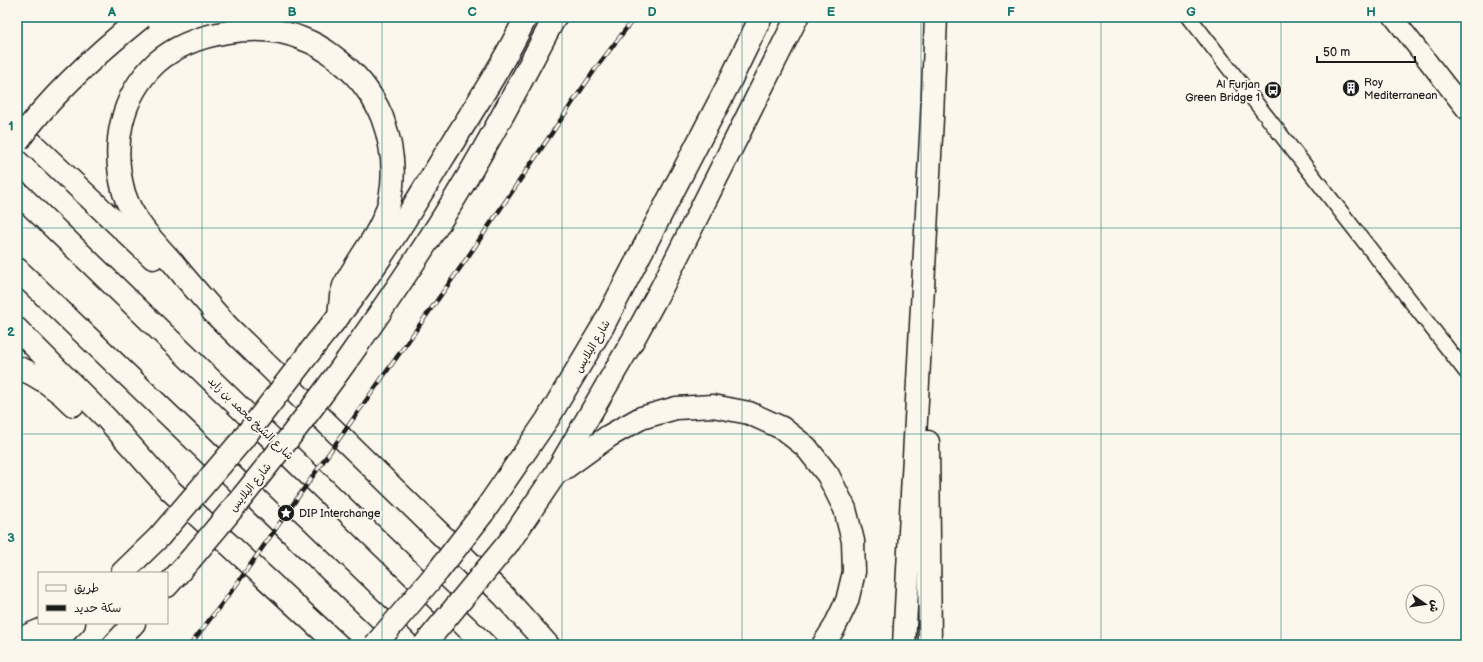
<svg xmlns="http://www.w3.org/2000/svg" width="1483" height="662" viewBox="0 0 1483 662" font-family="'Balsamiq Sans','Playpen Sans Arabic',sans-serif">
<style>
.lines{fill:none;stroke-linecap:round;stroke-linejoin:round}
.minor-casing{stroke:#1c1c1c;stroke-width:17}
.tertiary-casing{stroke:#1c1c1c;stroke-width:21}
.trunk-casing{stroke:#1c1c1c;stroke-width:25}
.motorway-casing{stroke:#1c1c1c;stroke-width:25}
.minor{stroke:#fbf7ec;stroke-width:14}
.tertiary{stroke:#fbf7ec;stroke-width:18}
.trunk{stroke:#fbf7ec;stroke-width:22}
.motorway{stroke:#fbf7ec;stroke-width:22}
.rail-casing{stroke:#1c1c1c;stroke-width:4.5}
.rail{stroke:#fbf7ec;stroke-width:3;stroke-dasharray:9;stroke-linecap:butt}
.trunk-bridge-casing{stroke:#1c1c1c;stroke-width:25;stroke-linecap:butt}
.motorway-bridge-casing{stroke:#1c1c1c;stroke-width:25;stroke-linecap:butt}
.trunk-bridge{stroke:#fbf7ec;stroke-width:22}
.motorway-bridge{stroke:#fbf7ec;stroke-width:22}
.grid{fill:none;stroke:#0f766e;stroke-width:1;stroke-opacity:0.55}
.labels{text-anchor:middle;stroke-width:4;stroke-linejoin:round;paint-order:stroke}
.poi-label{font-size:11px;fill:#1c1c1c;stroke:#fbf7ec;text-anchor:start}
.street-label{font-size:11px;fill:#1c1c1c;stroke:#fbf7ec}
.neatline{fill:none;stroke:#0f766e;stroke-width:1.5}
.grid-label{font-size:13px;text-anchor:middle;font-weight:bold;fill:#0f766e}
</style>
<rect width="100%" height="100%" fill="#fbf7ec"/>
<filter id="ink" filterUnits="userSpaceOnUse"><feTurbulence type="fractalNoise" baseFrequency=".025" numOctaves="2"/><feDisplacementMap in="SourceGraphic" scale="8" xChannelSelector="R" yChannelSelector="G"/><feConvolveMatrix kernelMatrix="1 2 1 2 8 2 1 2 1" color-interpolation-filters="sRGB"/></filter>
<g filter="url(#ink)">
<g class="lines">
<defs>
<polyline id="minor" points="1189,17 1466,372"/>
<polyline id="tertiary" points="1393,17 1466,110"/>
<g id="trunk">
<path d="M347,360c49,-70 97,-140 139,-215 24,-42 46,-85 69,-128"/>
<polyline points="483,513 547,420 603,326 729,83 761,17"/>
<polyline points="167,586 190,560"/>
<polyline points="114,645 134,623"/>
</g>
<g id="motorway">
<polyline points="17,129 153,258"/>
<polyline points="17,192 485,645"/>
<polyline points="17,269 408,645"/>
<polyline points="213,312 503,595 548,645"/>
<path d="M224,322c-17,-19 -34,-38 -50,-58 -19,-21 -41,-43 -50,-71 -13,-46 -4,-96 32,-130 35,-31 104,-43 147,-24 11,4 21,10 30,17 23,17 38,35 49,61 10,27 14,54 8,82 -8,34 -31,57 -46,87l-3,10 -2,20"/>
<polyline points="17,329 107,419 170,490 338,645"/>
<path d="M319,340c48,-56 86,-120 124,-182 29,-46 59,-92 83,-141"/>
<path d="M17,367c22,9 40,21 56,38"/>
<polyline points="928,442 930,645"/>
<polyline points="562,470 609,436 641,418 676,408 713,406 749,413 782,428 806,447 828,475 845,509 853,541 854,572 847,601 834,628 823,645"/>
<polyline points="510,541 554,476 633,340 662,287 797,17"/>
<polyline points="122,573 159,537"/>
<polyline points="17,640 48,627 54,623"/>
<polyline points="52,645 74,623"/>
<polyline points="904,645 932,118 936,17"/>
</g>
</defs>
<use href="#minor" class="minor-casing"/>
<use href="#tertiary" class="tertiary-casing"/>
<use href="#trunk" class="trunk-casing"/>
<use href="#motorway" class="motorway-casing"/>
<use href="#minor" class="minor"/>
<use href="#tertiary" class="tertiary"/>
<use href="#trunk" class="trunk"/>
<use href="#motorway" class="motorway"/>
<defs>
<polyline id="rail" points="190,645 234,588 365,402 465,261 596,68 635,17"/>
</defs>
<use href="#rail" class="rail-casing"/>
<use href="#rail" class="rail"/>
<defs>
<g id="trunk-bridge">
<path d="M190,560c55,-65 108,-131 157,-200"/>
<polyline points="375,645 438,571 483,513"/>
</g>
<g id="motorway-bridge">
<path d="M17,142c35,-48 79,-88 125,-125"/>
<polyline points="159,537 242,440 319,340"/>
<polyline points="424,645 510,541"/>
</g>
</defs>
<use href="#trunk-bridge" class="trunk-bridge-casing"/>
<use href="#motorway-bridge" class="motorway-bridge-casing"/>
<use href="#trunk-bridge" class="trunk-bridge"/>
<use href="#motorway-bridge" class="motorway-bridge"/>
</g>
</g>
<path class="grid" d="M202,17v628M382,17v628M562,17v628M742,17v628M921,17v628M1101,17v628M1281,17v628M17,228h1449M17,434h1449"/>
<defs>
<symbol id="building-disc" viewBox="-11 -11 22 22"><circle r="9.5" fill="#1c1c1c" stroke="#fbf7ec"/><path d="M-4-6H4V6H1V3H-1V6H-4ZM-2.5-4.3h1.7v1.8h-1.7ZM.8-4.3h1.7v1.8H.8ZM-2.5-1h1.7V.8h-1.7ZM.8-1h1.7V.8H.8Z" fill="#fff"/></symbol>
<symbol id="bus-disc" viewBox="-11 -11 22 22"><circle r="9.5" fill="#1c1c1c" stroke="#fbf7ec"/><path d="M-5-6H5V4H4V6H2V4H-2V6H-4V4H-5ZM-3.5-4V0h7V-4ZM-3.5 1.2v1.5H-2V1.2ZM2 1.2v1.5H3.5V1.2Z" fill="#fff"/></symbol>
<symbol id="sight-disc" viewBox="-11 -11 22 22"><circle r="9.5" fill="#1c1c1c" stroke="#fbf7ec"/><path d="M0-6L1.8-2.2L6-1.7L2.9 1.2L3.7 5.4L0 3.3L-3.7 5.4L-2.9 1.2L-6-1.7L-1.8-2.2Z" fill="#fff"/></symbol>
</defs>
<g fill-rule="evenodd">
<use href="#building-disc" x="1341" y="78" width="20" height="20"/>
<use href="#bus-disc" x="1263" y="80" width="20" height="20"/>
<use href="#sight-disc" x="276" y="503" width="20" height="20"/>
</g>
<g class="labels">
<g class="poi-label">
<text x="1364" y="86">Roy<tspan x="1364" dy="13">Mediterranean</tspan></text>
<text x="1260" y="88" text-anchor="end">Al Furjan<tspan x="1260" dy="13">Green Bridge 1</tspan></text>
<text x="299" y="517">DIP Interchange</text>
</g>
<g class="street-label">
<text transform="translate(592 346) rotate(-60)" y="4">شارع اليلايس</text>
<text transform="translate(251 418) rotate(44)" y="4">شارع الشيخ محمد بن زايد</text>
<text transform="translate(250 487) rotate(-51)" y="4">شارع اليلايس</text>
</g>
</g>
<rect width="1483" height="662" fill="none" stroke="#fbf7ec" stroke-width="44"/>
<rect x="38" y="572" width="130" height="52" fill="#fbf7ec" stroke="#a29f99"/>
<rect x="46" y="585" width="20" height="6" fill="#fbf7ec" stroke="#a29f99"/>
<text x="74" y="592" font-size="12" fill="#1c1c1c">طريق</text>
<rect x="46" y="605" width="20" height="6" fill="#1c1c1c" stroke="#a29f99"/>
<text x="74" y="612" font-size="12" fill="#1c1c1c">سكة حديد</text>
<g transform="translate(1425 604) rotate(103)"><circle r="19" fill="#fbf7ec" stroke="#a29f99"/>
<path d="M0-3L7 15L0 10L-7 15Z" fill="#1c1c1c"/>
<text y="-6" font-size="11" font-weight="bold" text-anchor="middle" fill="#1c1c1c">ش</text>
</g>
<path d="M1317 56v6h98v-6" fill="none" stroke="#1c1c1c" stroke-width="2"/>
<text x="1323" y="56" font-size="12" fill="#1c1c1c" stroke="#fbf7ec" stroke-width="3" paint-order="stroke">50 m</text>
<rect x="22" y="22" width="1439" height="618" class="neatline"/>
<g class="grid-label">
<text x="112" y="16">A</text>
<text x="292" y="16">B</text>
<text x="472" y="16">C</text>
<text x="652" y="16">D</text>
<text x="831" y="16">E</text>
<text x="1011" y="16">F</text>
<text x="1191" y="16">G</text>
<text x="1371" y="16">H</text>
<text x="11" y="130">1</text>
<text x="11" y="336">2</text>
<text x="11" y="542">3</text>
</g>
</svg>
